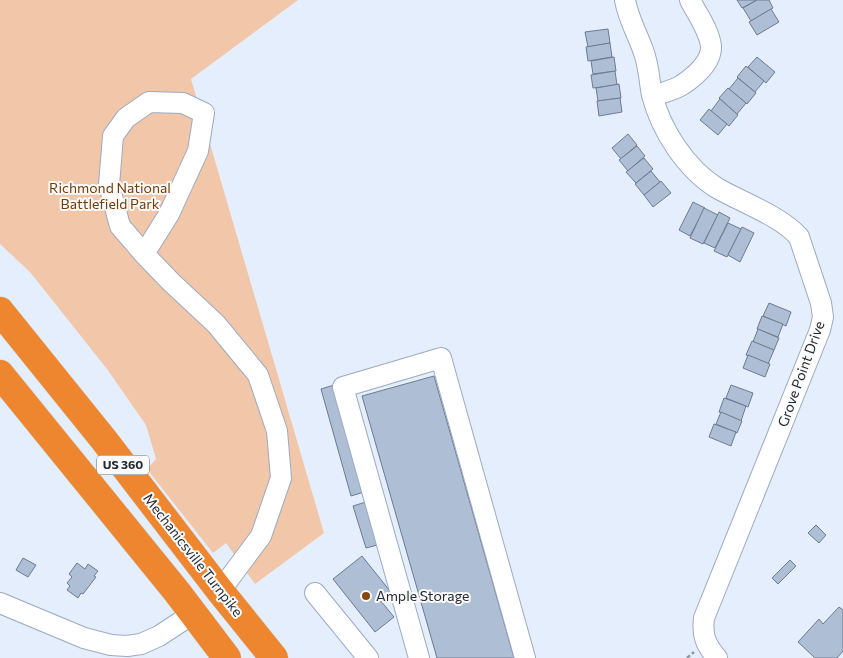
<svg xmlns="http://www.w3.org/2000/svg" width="843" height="658" viewBox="0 0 843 658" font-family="Commissioner,sans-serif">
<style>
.green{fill:#f2c6a9}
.building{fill:#aebed4;stroke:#6c7b90}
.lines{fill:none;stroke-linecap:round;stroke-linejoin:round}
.minor-casing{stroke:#9cabc1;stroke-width:22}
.highway-casing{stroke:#cfd0d2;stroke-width:29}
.path{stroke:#8e96a2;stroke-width:2.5;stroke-dasharray:4 2.5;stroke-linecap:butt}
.minor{stroke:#fff;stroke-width:20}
.highway{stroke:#ed862f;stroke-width:28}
.poi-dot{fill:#86460d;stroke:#fafafa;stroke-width:2}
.labels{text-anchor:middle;stroke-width:4;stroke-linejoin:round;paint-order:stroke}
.shield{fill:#fafafa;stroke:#65696f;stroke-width:1}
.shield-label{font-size:12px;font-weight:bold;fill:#252b33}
.park-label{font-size:14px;fill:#723a06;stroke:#fafafa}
.street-label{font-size:14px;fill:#252b33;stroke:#fafafa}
.poi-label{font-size:14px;fill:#252b33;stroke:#fafafa;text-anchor:start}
</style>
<rect width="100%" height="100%" fill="#e4eefc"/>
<polygon class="green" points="0,0 298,0 191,79 324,533 255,584 226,543 213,553 147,469 156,459 146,425 107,369 30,272 0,244"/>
<g class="building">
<polygon points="737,0 757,0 742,8"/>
<polygon points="757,0 769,0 773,8 751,21 743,8"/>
<polygon points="771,9 779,22 757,35 749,22"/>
<polygon points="608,29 610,43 588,47 585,32"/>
<polygon points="610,43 612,57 588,61 586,47"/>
<polygon points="614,57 616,71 593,74 591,61"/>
<polygon points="757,57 775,72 766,83 748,67"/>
<polygon points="746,66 764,81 755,92 737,77"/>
<polygon points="615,71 617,85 593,88 591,75"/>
<polygon points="738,78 756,93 747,104 729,89"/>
<polygon points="619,84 621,98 598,101 596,88"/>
<polygon points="728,88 746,103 737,114 719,98"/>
<polygon points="620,98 622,112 599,116 597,101"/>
<polygon points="720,99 738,115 729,126 711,111"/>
<polygon points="709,109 727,124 718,135 700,120"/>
<polygon points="628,134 637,145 621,159 612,148"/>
<polygon points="637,146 645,156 628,171 619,160"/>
<polygon points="644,158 653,169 636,183 626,172"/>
<polygon points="651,171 660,182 644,195 635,184"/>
<polygon points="661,181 671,193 653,207 644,195"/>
<polygon points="693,202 705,208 690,236 679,230"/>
<polygon points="704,208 718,215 703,244 690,238"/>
<polygon points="719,212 730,218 715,248 704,243"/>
<polygon points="728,223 741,229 727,257 714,251"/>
<polygon points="742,227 754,233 740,262 728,255"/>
<polygon points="769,303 791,312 786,326 763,316"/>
<polygon points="762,316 783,324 778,337 757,329"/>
<polygon points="758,329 779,338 774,350 753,342"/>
<polygon points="752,341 774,350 768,364 746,355"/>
<polygon points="748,355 770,364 765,377 743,368"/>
<polygon points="434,376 514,658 437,658 362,396"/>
<polygon points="334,385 364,492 351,496 321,389"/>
<polygon points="731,385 753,393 748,407 726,398"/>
<polygon points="724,398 746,406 741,421 719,412"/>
<polygon points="721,412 742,421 737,433 716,424"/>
<polygon points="714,424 736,432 731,446 709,437"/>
<polygon points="369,501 381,544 366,548 353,506"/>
<polygon points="816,525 826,535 819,543 808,533"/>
<polygon points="362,556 390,591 380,600 394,617 375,632 333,579"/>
<polygon points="23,558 36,565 28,577 16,570"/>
<polygon points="790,560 796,566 778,584 772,578"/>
<polygon points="77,563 85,569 88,564 98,571 94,576 96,577 83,594 81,593 78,598 67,590 70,586 67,583 72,577 69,574"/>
<polygon points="839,607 843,610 843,651 837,658 815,658 798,642 819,619 823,624"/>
</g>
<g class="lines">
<defs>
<g id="minor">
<path d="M625,0c3,18 12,33 18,50 6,15 6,30 9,45 9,35 34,74 65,93 24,14 64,28 82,49l22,66 2,14 -3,13 -116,288c-2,17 1,26 13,40"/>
<path d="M653,96c9,-3 21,-6 29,-11 12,-8 30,-23 29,-39 -2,-16 -14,-32 -21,-46"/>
<polyline points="144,254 169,214 198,151 204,113 183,103 149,102 126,118 113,136 109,185 120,226 144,254 171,282 216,324 258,375 277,431 281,478 261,536 220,591"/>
<polyline points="315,593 368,658"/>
<polyline points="0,603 84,638 111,645 127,646 141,644 159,636 194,613"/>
<polyline points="419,658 343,387 441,358 525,658"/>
</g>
<g id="highway">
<polyline points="0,311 104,440 220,591 274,658"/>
<polyline points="0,374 177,592 227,658"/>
</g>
</defs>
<use href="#minor" class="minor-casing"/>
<use href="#highway" class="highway-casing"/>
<polyline class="path" points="687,658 694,652"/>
<use href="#minor" class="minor"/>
<use href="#highway" class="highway"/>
</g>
<circle class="poi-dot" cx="366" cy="596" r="5"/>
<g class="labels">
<rect class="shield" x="97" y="455.5" width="52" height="19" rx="4"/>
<g class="shield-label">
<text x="123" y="469">US 360</text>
</g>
<g class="park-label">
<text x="110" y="193">Richmond National<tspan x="110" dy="16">Battlefield Park</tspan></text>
</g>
<g class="street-label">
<text transform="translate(801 374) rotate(-70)" y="5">Grove Point Drive</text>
<text transform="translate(193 555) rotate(52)" y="5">Mechanicsville Turnpike</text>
</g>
<g class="poi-label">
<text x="376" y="601">Ample Storage</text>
</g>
</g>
</svg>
